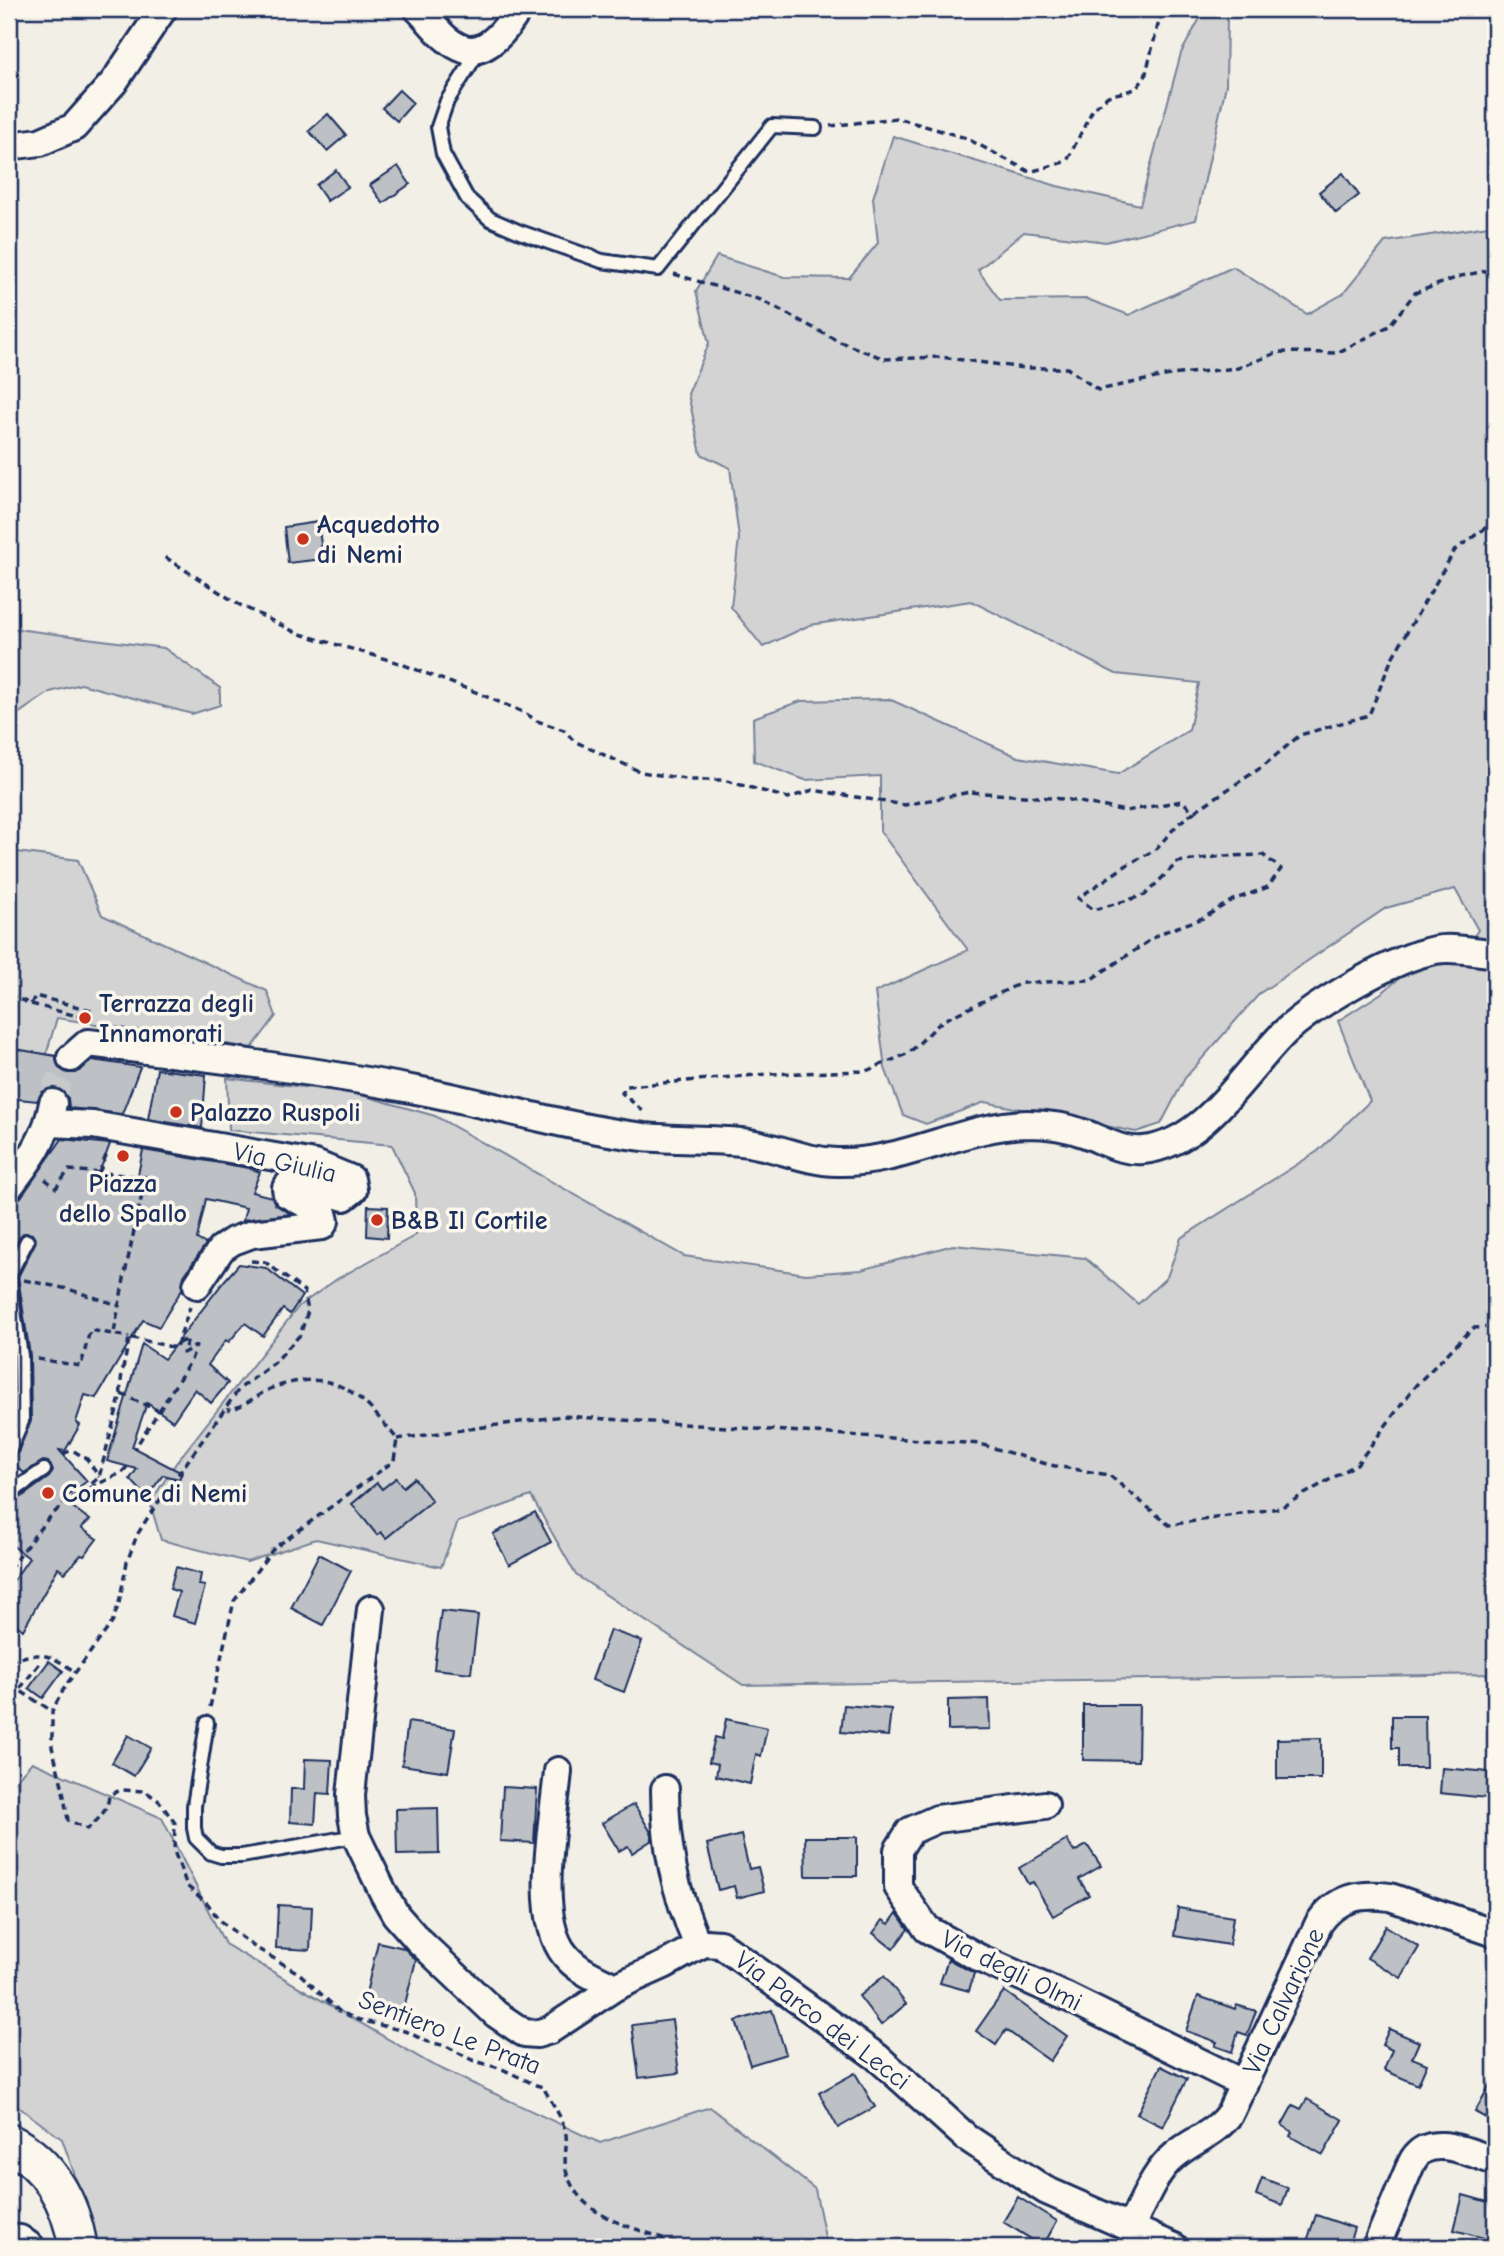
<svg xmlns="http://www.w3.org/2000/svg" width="1504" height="2256" viewBox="0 0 1504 2256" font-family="'Comic Neue',sans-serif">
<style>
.green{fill:#d2d3d2;stroke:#768198;stroke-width:2}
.building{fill:#bdc0c4;stroke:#1b2f5e;stroke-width:2}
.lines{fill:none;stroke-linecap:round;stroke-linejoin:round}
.street-tunnel{stroke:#c7c9cb;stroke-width:26;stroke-dasharray:26 13;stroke-linecap:butt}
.lane-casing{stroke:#1b2f5e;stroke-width:18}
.street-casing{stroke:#1b2f5e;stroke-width:32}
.secondary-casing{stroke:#1b2f5e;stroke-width:42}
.path{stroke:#1b2f5e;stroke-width:3.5;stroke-dasharray:7 5;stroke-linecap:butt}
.lane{stroke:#fbf7ec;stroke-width:12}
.street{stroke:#fbf7ec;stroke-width:26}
.secondary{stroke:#fbf7ec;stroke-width:37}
.poi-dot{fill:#c8321e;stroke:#fbf7ec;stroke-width:2.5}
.labels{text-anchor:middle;stroke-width:7;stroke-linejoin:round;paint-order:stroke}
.poi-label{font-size:26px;font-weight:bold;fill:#1b2f5e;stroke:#fbf7ec;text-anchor:start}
.street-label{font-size:26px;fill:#1b2f5e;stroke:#fbf7ec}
</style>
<rect width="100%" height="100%" fill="#f2efe6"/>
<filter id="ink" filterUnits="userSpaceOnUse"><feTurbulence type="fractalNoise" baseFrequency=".0143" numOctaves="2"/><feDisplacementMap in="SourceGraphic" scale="14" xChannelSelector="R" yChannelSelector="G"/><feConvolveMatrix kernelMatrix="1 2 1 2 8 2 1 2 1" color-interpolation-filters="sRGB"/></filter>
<g filter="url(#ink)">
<g class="green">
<polygon points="1205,9 1213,9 1227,15 1226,85 1196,220 1106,242 1024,232 978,270 1000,300 1087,299 1129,315 1233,267 1307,314 1343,294 1385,242 1495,225 1495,1674 743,1685 576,1575 531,1496 458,1522 441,1567 316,1539 247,1562 161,1540 150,1503 176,1463 299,1306 337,1279 416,1235 415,1193 392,1145 229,1130 227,1078 354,1093 435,1116 684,1256 806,1274 861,1270 953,1245 1085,1258 1138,1304 1167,1277 1181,1238 1318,1151 1370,1101 1338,1021 1383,992 1422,959 1459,957 1478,930 1455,889 1386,908 1260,993 1185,1078 1161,1124 1136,1132 985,1102 926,1124 903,1115 885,1068 875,992 968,950 880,831 880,776 805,780 754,761 753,718 801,701 889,699 1018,757 1118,774 1189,730 1199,683 1116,674 971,601 810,625 763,647 731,607 739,538 730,468 701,454 688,394 709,343 696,291 717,256 784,277 849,278 878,243 873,198 893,136 1057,186 1140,205 1181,53"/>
<polygon points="9,628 164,648 220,688 220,705 192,714 81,684 50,692 9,720"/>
<polygon points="9,851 78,860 102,915 267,991 276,1016 252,1048 57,1018 46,1055 9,1048"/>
<polygon points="32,1762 162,1818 225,1944 431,2064 600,2143 710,2107 815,2189 827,2247 35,2247 94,2229 62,2139 9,2100 9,1788"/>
</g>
<g class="building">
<polygon points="399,90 413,103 397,121 382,108"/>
<polygon points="328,114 346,135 327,151 309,131"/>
<polygon points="398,166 410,184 383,203 370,185"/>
<polygon points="336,170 348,187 327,201 316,185"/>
<polygon points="1343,173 1359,195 1336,213 1319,192"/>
<polygon points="318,522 323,559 288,563 284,527"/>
<polygon points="9,1048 56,1056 59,1068 67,1073 75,1073 81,1070 92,1060 140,1067 122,1114 69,1108 68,1098 63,1091 56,1088 48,1088 42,1092 37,1101 9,1098"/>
<polygon points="157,1069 206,1075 202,1128 148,1119"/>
<polygon points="62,1139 110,1144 98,1176 137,1180 143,1150 249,1168 260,1172 252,1192 272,1197 275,1204 291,1214 243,1220 246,1208 206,1199 197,1239 206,1244 184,1276 182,1289 159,1327 143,1320 96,1398 85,1395 76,1422 80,1425 65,1451 59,1450 87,1481 63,1500 90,1520 81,1528 97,1539 84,1556 81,1555 65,1573 58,1568 23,1630 9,1619 9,1587 29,1558 9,1543 9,1506 49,1477 53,1470 48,1462 43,1461 24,1473 9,1460 17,1454 31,1421 30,1355 18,1277 36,1241 32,1234 23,1233 9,1257 9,1207 21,1197"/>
<polygon points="368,1206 388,1207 387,1238 367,1236"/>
<polygon points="239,1264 266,1268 302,1296 290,1314 283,1309 263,1336 245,1323 229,1342 226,1340 208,1365 228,1383 211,1403 195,1389 173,1421 147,1403 132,1447 182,1473 179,1479 163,1475 147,1497 130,1479 137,1469 107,1461 142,1344 164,1359 225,1280"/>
<polygon points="9,1334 12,1357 13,1419 9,1430"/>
<polygon points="396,1478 403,1487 414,1478 432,1501 386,1538 381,1532 377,1535 352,1504 377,1483 382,1489"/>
<polygon points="535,1512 551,1542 509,1565 493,1534"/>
<polygon points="319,1554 351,1571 323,1625 291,1608"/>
<polygon points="176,1567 201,1574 199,1585 205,1586 195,1623 172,1616 179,1592 170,1589"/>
<polygon points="441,1611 478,1615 471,1673 434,1669"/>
<polygon points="610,1630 642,1641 624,1692 592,1680"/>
<polygon points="49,1661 63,1671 43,1698 29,1688"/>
<polygon points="989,1699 990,1729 948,1730 948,1700"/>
<polygon points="844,1705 891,1709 888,1736 841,1732"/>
<polygon points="1083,1705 1139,1705 1138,1761 1083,1760"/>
<polygon points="1392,1716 1425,1716 1426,1768 1399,1768 1399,1748 1392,1748"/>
<polygon points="726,1719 767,1728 761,1756 756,1754 750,1784 716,1776 718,1764 709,1762 715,1737 722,1739"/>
<polygon points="408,1722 455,1729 448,1772 402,1765"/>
<polygon points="128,1735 151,1748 134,1776 112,1763"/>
<polygon points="1321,1738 1321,1779 1277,1779 1277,1739"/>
<polygon points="305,1759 332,1760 330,1794 317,1793 315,1824 290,1822 291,1789 304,1789"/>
<polygon points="1442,1768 1489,1772 1487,1798 1440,1793"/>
<polygon points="503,1787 537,1789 534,1843 500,1841"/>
<polygon points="634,1804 652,1834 652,1840 632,1853 628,1846 619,1851 602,1823"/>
<polygon points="438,1808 439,1854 397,1855 396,1809"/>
<polygon points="741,1835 749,1869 758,1867 764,1891 737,1898 734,1886 718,1890 707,1844"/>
<polygon points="805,1837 857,1837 857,1876 806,1876"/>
<polygon points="1067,1840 1074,1852 1087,1845 1101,1866 1079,1879 1089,1895 1053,1916 1033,1882 1028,1884 1019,1868"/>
<polygon points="278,1905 312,1907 310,1950 276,1948"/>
<polygon points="1178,1908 1233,1917 1229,1945 1174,1936"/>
<polygon points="897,1913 908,1929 893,1949 873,1933 883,1920 889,1924"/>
<polygon points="1386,1926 1419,1947 1401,1978 1367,1958"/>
<polygon points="378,1942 404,1948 416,1960 403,2012 364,2002"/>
<polygon points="948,1959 974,1973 969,1991 940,1983"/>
<polygon points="884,1976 906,2004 881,2025 859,1996"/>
<polygon points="1004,1991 1067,2036 1050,2061 1006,2030 996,2045 976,2031"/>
<polygon points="1198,1996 1235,2009 1236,2005 1256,2011 1247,2035 1238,2032 1232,2052 1215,2046 1217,2042 1186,2031"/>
<polygon points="772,2010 786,2054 750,2065 736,2021"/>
<polygon points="672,2020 679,2073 639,2078 632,2025"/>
<polygon points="1389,2029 1419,2042 1412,2058 1427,2064 1418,2085 1384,2070 1392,2050 1382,2045"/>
<polygon points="1161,2066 1187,2079 1163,2127 1137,2114"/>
<polygon points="855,2073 875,2107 838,2128 819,2093"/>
<polygon points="1495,2075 1495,2123 1475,2112"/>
<polygon points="1307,2099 1343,2120 1323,2155 1290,2136 1292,2132 1282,2125 1293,2105 1301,2109"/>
<polygon points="1262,2178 1288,2188 1282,2205 1256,2195"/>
<polygon points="1463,2195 1495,2204 1495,2241 1454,2230"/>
<polygon points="1018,2197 1057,2221 1043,2246 1003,2222"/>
<polygon points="1316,2215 1354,2228 1348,2247 1315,2247 1306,2244"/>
</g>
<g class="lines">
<polyline class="street-tunnel" points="53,1103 57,1084 71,1058"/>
<defs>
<g id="lane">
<polyline points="479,51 447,101 438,127 443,154 467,198 490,219 520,232 602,261 658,269 772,126 815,128"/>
<polyline points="9,1275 27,1241"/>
<polyline points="9,1279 21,1356 22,1421 9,1451"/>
<polyline points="9,1480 19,1487 44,1470"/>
<polyline points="207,1723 194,1806 194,1828 196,1838 211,1853 221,1856 242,1856 356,1836"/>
</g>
<g id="street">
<path d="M418,9c13,13 27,34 46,40 23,7 45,-23 54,-40"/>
<polyline points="9,146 40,142 74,127 114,82 163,9"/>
<path d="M71,1058l17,-15c110,13 219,26 328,47 76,14 151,38 228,47 32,3 65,2 97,5 34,3 61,19 96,20 66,2 124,-36 190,-38 20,0 41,3 59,10 19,7 36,18 57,16 62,-6 102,-79 142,-118 31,-29 109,-74 150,-82 20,-4 41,3 60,3"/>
<polyline points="50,1123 93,1125 315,1164 351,1179 353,1190 344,1197 299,1182 290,1183 286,1188 287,1194 323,1213 325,1221 322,1226 252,1234 233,1241 221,1249 197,1285"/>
<path d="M9,1187c21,-27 38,-50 44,-84"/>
<polyline points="371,1609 351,1795 352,1816 356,1836 384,1894 396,1915 418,1940 496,2014 524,2033 537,2034 550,2030 615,1987 664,1965 698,1946 705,1943 720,1944 877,2057 966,2137 1045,2190 1174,2247"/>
<path d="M558,1771c-4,48 -25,145 7,184 13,16 32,23 50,32"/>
<path d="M665,1789c0,58 10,103 33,157"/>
<polyline points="1045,1805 937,1819 910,1831 898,1850 898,1887 927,1929 979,1958 1067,1997 1244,2084"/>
<path d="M1130,2227c13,-23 23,-54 44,-71 18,-16 42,-22 56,-43l89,-190c18,-26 41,-30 71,-26l105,36"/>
<polyline points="9,2238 20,2239 31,2247"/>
<path d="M1376,2247l35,-83c15,-34 59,-11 84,-3"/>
</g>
<path id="secondary" d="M9,2143c41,21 62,60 69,104"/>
</defs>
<use href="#lane" class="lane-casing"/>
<use href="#street" class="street-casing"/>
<use href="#secondary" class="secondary-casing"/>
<g class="path">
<polyline points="830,126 897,118 966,138 1030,172 1067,161 1093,109 1108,96 1136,89 1145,77 1162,9"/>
<polyline points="674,274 761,300 840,342 885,359 940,357 1024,368 1067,368 1098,390 1170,375 1238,368 1279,352 1337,353 1389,326 1415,293 1461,276 1495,269"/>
<polyline points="165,557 238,604 297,633 396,662 473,691 525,713 537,721 564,730 574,741 641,772 692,780 723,780 788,798 813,790 905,805 970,792 1064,799 1126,811 1182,801 1194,812 1179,823 1155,850 1127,865 1078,898 1094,910 1145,895 1178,862 1223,856 1263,855 1281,869 1268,887 1233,900 1203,918 1161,933 1090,980 1021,983 942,1021 909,1053 866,1071 768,1074 627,1086 622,1093 644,1112"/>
<polyline points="1195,811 1262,767 1300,735 1369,715 1392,658 1455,550 1495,521"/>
<polyline points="9,995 31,1004 85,1018 85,1021"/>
<polyline points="31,1004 35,996 91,1010"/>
<polyline points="99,1173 107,1153"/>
<path d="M45,1179l11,9 13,-18 77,7c-12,52 -23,104 -32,156"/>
<path d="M251,1261l14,1 39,29 4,20 -8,24 -26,28 -35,26 -89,125 -13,21 -10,27 -8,41 -7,20 -46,62 -14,26v36l10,38 6,35 19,9c12,-10 21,-18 22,-34l12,-5 24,1 14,10 16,22 -1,28 13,35 21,18 11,16 34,26 47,28 39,37 17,8 52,13 17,9 21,5 26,14 30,9 34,16 7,2c7,13 18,28 22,43 4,13 -3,29 2,43 15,51 77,54 118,74"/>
<polyline points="24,1280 68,1289 118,1305"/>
<polyline points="37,1359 81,1366 90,1330 129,1337"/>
<polyline points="121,1394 159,1411 135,1448"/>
<polyline points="159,1411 191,1360 196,1346 183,1353 188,1339 178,1343"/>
<polyline points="397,1439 563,1416 980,1444 1050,1465 1109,1475 1169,1525 1280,1508 1357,1464 1416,1385 1473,1328 1495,1327"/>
<polyline points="63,1454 72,1450 87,1459 99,1477"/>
<polyline points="90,1488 121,1473 127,1467"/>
<path d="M9,1569l36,-47 21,-21 19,-11 14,-13 22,-83c-2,-19 6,-37 8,-57l47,11 14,-41"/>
<path d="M9,1661c31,-10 40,-8 66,11"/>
<polyline points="39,1664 19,1690 52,1711"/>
<path d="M210,1707l24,-106 39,-52 121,-88 3,-22c-37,-45 -60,-72 -122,-52 -17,6 -29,20 -48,23"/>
</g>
<use href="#lane" class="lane"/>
<use href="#street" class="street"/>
<use href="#secondary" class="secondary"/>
</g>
</g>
<g class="poi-dot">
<circle cx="303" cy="539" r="7"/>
<circle cx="85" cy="1018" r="7"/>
<circle cx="176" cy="1112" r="7"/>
<circle cx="123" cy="1156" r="7"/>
<circle cx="377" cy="1220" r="7"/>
<circle cx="48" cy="1493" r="7"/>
</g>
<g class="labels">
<g class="poi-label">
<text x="317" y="533">Acquedotto<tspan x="317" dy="30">di Nemi</tspan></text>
<text x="99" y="1012">Terrazza degli<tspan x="99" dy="30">Innamorati</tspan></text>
<text x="190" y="1121">Palazzo Ruspoli</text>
<text x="123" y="1192" text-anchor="middle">Piazza<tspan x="123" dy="30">dello Spallo</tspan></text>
<text x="391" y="1229">B&amp;B Il Cortile</text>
<text x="62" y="1502">Comune di Nemi</text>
</g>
<g class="street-label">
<text transform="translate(285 1162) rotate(13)" y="9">Via Giulia</text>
<text transform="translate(1012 1970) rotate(26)" y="9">Via degli Olmi</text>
<text transform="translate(1283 2001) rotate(-65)" y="9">Via Calvarione</text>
<text transform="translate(823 2020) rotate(37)" y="9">Via Parco dei Lecci</text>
<text transform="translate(450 2032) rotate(21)" y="9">Sentiero Le Prata</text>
</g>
</g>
<rect width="1504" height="2256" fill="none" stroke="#fbf7ec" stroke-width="35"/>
<rect x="18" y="18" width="1469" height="2221" fill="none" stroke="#1b2f5e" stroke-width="2.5" filter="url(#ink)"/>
</svg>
